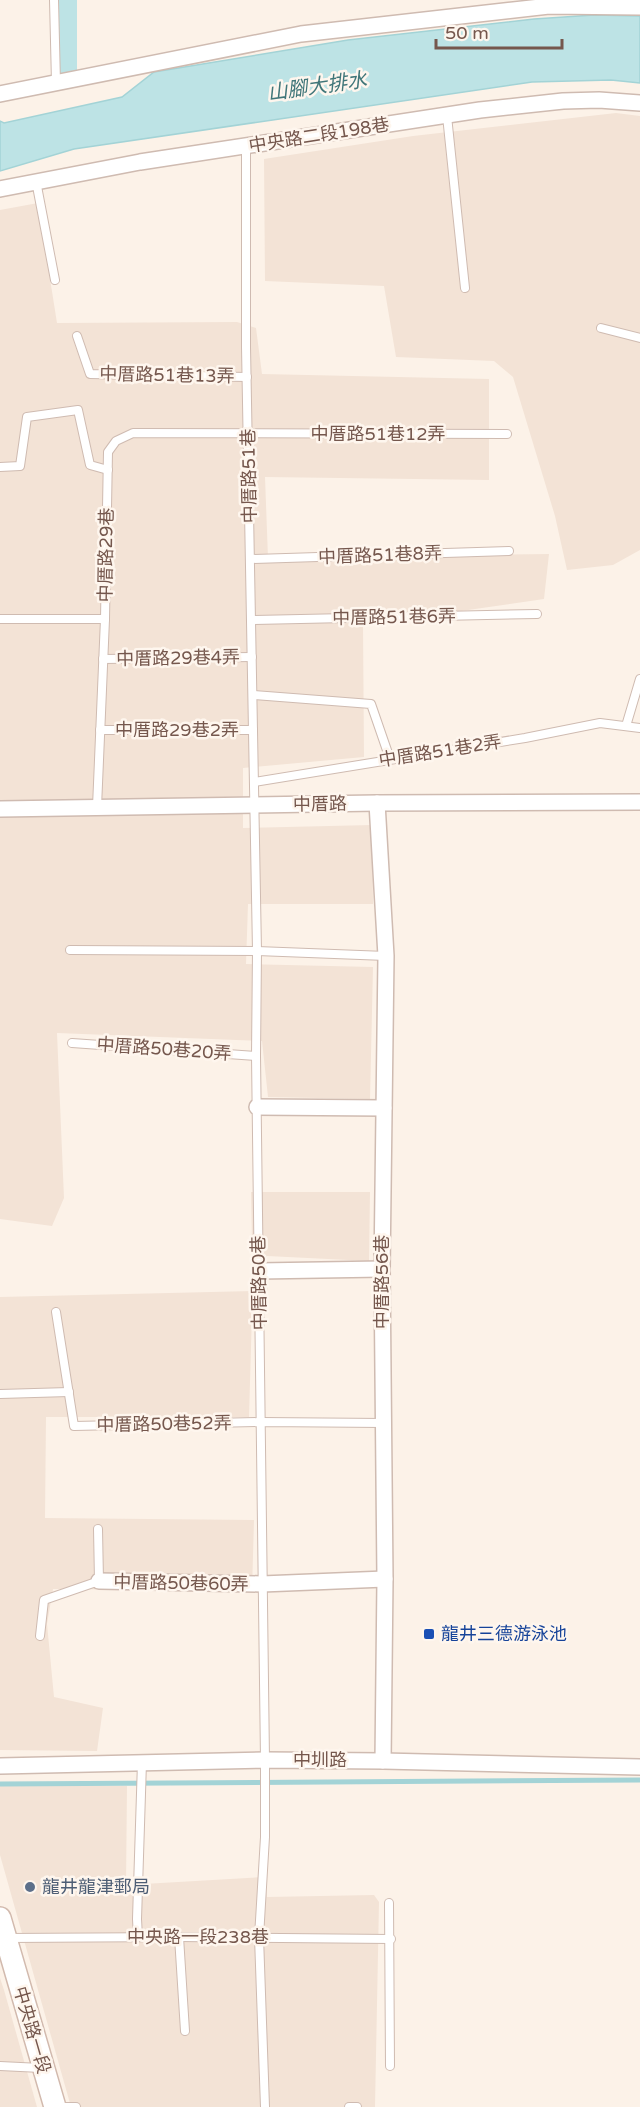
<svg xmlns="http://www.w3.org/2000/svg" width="640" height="2107" viewBox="0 0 640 2107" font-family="'Varela Round','Noto Sans TC',sans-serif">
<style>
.residential{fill:#f3e3d6}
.water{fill:#bde3e5;stroke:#a3d3d6;stroke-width:1.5}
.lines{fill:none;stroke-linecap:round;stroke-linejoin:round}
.stream{stroke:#a3d3d6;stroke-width:5}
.canal{stroke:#bde3e5;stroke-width:18}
.lane-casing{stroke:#cfbbb1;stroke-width:10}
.street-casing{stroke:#cfbbb1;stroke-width:18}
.secondary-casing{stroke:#d2baae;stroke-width:24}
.lane{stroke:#fff;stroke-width:8}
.street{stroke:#fff;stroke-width:15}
.secondary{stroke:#fff;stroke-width:21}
.transit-dot{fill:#1a4fb4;stroke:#fef6ee;stroke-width:2}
.service-dot{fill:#5c6f8a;stroke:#fef6ee;stroke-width:2}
.labels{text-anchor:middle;stroke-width:5;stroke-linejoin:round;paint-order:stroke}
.street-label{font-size:18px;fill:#75574d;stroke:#fef6ee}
.transit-label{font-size:18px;fill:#164399;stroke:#fef6ee;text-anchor:start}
.service-label{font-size:18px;fill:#4e5e75;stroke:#fef6ee;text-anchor:start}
.water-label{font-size:20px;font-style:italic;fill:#407679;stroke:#fef6ee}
</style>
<rect width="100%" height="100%" fill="#fcf2e8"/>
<g class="residential">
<polygon points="616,113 640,116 640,550 613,565 567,570 555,516 513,377 494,361 396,357 384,286 265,281 264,159 413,136"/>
<polygon points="38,203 57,323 237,322 256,328 262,374 489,379 489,480 265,477 268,558 549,554 544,599 363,625 364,757 243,768 243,828 372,825 373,904 248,904 246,964 373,967 370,1099 268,1097 262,1041 57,1033 64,1198 52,1226 0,1219 0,210"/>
<polygon points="251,1192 370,1192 369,1261 267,1256 268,1308 252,1312 249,1417 46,1417 45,1518 254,1520 252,1591 53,1589 47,1624 54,1697 103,1708 97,1751 0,1750 0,1297 253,1291"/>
<polygon points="0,1786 127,1786 126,1885 264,1877 267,1897 374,1895 379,1902 375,2107 71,2107 0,1855"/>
<polygon points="0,1978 4,1990 37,2107 0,2107"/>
</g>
<polygon class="water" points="594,15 640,16 640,83 611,80 532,82 74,149 0,171 0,121 4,123 122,97 154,72 348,40 534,19"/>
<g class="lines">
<polyline class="stream" points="0,1784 640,1780"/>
<polyline class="canal" points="68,0 68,70"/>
<defs>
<g id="lane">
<polyline points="54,0 56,83"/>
<polyline points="447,116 465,288"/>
<polyline points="246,147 246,347 257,951 256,1056 265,1760 265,1837 259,1937 265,2107"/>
<polyline points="36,181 55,280"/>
<polyline points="601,328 640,338"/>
<polyline points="77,336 90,374 247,377"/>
<polyline points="0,467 20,466 27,417 78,410 90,465 108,470"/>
<polyline points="251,559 509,551"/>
<polyline points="0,619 105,619"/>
<polyline points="251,620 537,614"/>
<polyline points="103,659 252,657"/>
<polyline points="253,695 371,704 390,759"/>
<polyline points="626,726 640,679"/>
<polyline points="100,730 253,730"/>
<polyline points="254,782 525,738 600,723 640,728"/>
<polyline points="97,807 105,619 108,452 116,441 133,433 507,434"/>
<polyline points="70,950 257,951 386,956"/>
<polyline points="72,1043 256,1056"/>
<polyline points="56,1312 74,1426 261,1422 384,1423"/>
<polyline points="0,1394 69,1392"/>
<polyline points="40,1636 44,1600 99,1581 98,1529"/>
<polyline points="389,1903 390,2066"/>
<polyline points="138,1937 137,1919 142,1762"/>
<polyline points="179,1937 185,2031"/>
<polyline points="7,1938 179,1937 391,1939"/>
<polyline points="0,2066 41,2068"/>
<polyline points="56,2107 76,2107"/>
<polyline points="349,2107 357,2107"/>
</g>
<g id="street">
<polyline points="0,94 301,34 549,6 640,7"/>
<polyline points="0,189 140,162 480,110 563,101 599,100 640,103"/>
<polyline points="377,803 386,956 382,1269 385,1579 383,1761"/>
<polyline points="0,809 377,803 640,802"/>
<polyline points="257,1107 384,1108"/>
<polyline points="259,1271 382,1269"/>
<polyline points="99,1581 262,1584 385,1579"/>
<polyline points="0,1766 265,1760 383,1761 640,1767"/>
</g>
<polyline id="secondary" points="0,1918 55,2107"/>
</defs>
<use href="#lane" class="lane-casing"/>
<use href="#street" class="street-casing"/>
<use href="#secondary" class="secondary-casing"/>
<use href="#lane" class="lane"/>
<use href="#street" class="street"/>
<use href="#secondary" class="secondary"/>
</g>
<rect class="transit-dot" x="423" y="1628" width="12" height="12" rx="3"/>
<circle class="service-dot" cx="30" cy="1887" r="6"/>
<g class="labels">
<g class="street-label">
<text transform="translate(319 135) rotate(-9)" y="6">中央路二段198巷</text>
<text transform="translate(167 375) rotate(1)" y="6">中厝路51巷13弄</text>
<text x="378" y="440">中厝路51巷12弄</text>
<text transform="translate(249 476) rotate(-91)" y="6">中厝路51巷</text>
<text transform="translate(106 555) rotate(-89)" y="6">中厝路29巷</text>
<text transform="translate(380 555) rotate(-2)" y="6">中厝路51巷8弄</text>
<text transform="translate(394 617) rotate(-1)" y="6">中厝路51巷6弄</text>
<text transform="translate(178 658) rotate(-1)" y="6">中厝路29巷4弄</text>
<text x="177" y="736">中厝路29巷2弄</text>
<text transform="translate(440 751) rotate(-9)" y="6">中厝路51巷2弄</text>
<text transform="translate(320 804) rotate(-1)" y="6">中厝路</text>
<text transform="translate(164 1049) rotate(4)" y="6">中厝路50巷20弄</text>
<text transform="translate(382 1282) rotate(-90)" y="6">中厝路56巷</text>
<text transform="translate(259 1283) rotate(-91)" y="6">中厝路50巷</text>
<text transform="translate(164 1424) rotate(-1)" y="6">中厝路50巷52弄</text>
<text transform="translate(181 1583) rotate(1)" y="6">中厝路50巷60弄</text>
<text x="320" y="1766">中圳路</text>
<text x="198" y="1943">中央路一段238巷</text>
<text transform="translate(32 2030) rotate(74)" y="6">中央路一段</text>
</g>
<g class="transit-label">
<text x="441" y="1640">龍井三德游泳池</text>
</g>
<g class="service-label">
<text x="42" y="1893">龍井龍津郵局</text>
</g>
<g class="water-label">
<text transform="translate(317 86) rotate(-8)" y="7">山腳大排水</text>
</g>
</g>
<path d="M436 39v9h126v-9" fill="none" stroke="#75574d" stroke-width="3"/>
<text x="445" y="39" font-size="18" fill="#75574d" stroke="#fef6ee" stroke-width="4.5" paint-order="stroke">50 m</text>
</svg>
